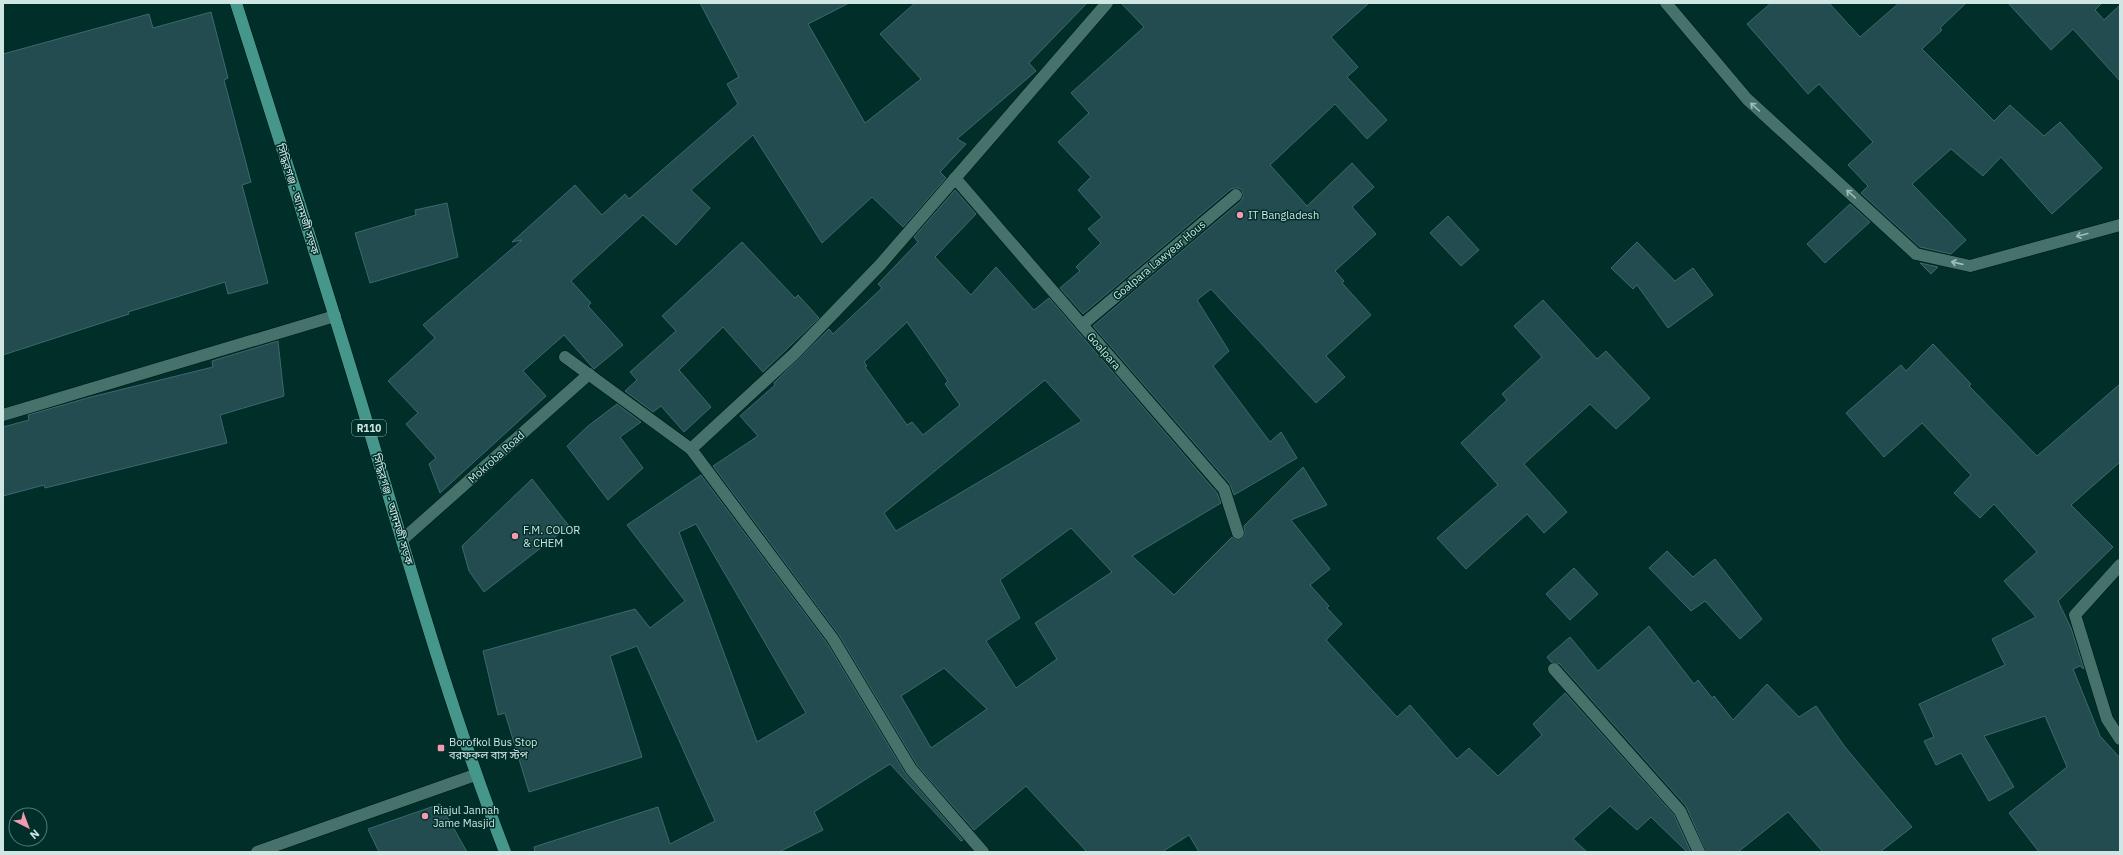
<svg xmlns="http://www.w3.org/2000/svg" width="2123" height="855" viewBox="0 0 2123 855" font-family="'IBM Plex Sans','Noto Sans Bengali',sans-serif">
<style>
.building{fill:#234c50;stroke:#3c696e;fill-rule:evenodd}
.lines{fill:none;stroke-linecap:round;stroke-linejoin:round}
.street-casing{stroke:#001411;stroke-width:13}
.primary-casing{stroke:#001411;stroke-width:13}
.street{stroke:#45726b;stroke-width:12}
.primary{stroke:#45978c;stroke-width:12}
.oneway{stroke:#9fbdb8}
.poi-dot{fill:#f29ab0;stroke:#002f2a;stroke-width:1.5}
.labels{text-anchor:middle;stroke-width:3;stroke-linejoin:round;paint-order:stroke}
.shield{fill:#002f2a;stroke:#91afab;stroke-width:1}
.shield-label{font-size:10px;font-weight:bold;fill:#cfe6e2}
.street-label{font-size:11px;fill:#cfe6e2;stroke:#002f2a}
.poi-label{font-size:11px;fill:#cfe6e2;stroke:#002f2a;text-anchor:start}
</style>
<rect width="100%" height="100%" fill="#002f2a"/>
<g class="building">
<polygon points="700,3 849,3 808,24 865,123 921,79 880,34 915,3 1087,3 1029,63 1036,71 957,139 966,144 940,172 946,178 903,227 872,197 822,243 753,135 691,190 710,208 676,245 643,215 571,281 591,303 588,306 623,345 594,369 564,335 523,371 546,396 440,493 429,464 436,458 406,424 418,413 388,381 435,338 423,325 522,240 512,242 575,185 602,215 625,194 629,199 738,104 727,84 739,77"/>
<polygon points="1121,3 1369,3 1331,37 1358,67 1347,77 1387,120 1367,139 1335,104 1270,165 1307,206 1352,163 1374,187 1352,207 1376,234 1335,271 1344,281 1342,283 1371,315 1326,356 1345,377 1316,403 1211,289 1197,300 1229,351 1213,366 1270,442 1281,432 1297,458 1234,495 1230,484 1093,326 1241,201 1243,197 1242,190 1238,188 1231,189 1083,314 1060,288 1080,271 1076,267 1101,243 1088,229 1102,217 1078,190 1091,177 1058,142 1089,113 1071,93 1144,27"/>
<polygon points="1771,3 1829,3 1860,37 1899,3 1966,3 1940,28 1942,30 1922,49 1994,121 2010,105 2044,136 2060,122 2102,168 2052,214 2001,157 1983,176 1951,149 1912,184 1966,240 1951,254 1920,247 1861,193 1868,186 1848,165 1873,142 1819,84 1808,94 1747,24"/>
<polygon points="2008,3 2102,3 2095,10 2104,20 2120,5 2120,81 2073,29 2051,50"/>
<polygon points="211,12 228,78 224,80 251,182 242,185 268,283 228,294 225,282 128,312 129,314 3,355 3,54 149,14 153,28"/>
<path d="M955,190l21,24 -41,43 36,38 25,-28 38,43 15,-12 168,195 4,10 -89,53 42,39 58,-58 5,3 6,-2 2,-4 -1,-8 59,-59 24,38 -36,15 39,49 -20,16 19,21 -2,2 15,16 -16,16 71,77 13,-12 47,54 12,-11 29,28 44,-41 -9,-11 32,-31 109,122 17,37h-4l-36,-35 -14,13 -27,-24 -37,33 14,13h-388l-10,-17 -27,17h-75l-61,-66 -52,44 -57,-65 -78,-130 -126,-169 45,-30 -18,-20 35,-31 -1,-2 55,-54 4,5 49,-46 -4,-4 40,-42 -4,-5zM907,322l41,59 -3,3 15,21 -37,30 -11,-13 -5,3 -42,-58 2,-1 -3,-4zM1045,380l37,41 -186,110 -12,-18zM1071,528l41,44 -77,51 22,36 -41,29 -30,-47 34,-23 -20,-38zM944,668l43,41 -56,39 -30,-52z"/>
<polygon points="447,203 458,257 370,283 355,233 416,215 415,210"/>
<polygon points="1850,204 1870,222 1825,263 1807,244"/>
<polygon points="1448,216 1479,250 1461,266 1430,233"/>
<polygon points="742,242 795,298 798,295 819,318 763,372 723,327 679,370 711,407 684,432 661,406 653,412 625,391 637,380 630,372 676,331 662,316"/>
<polygon points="1637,242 1675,281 1693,268 1713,295 1668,328 1637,285 1633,289 1611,268"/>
<polygon points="1920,263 1938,267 1931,274"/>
<polygon points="1543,300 1597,359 1606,351 1650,398 1616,429 1590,404 1524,464 1567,512 1544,533 1527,514 1466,569 1437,538 1498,485 1461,443 1507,400 1502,394 1542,357 1514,326"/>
<polygon points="278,341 284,396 220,415 227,443 45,488 44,485 3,496 3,427 29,420 28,415 91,397 213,367 212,361"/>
<polygon points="1933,344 1971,384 1969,386 2037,456 2120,384 2120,462 2071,505 2113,547 2058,601 2071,628 2084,669 2080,666 2073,669 2100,736 2120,758 2120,852 2039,852 2009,813 2067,767 2045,716 1984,736 2014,787 1989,801 1961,753 1936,765 1924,741 1934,737 1919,704 2005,665 1992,639 2036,617 2004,581 2037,552 1994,504 1980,518 1954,493 1971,475 1922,423 1884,457 1846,413 1901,365 1906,371"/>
<polygon points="617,404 641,422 620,437 643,468 608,500 567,446 588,426"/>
<path d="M701,475l126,168 78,130 58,67 -2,1 -71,-77 -76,48 9,18 -44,22h-244l-1,-5 124,-40 12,37 45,-23 -78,-175 -27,10 32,101 -113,35 -24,-79 -7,2 -15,-64 152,-42 15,19 35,-27 -58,-76zM696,524l110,189 -49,29 -78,-210z"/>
<polygon points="532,479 569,526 484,592 469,571 462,546"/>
<polygon points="1667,551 1693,577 1715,559 1762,619 1740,639 1705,601 1691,611 1649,568"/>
<polygon points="1574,568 1598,594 1570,620 1546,594"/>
<polygon points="1649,626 1694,684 1698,680 1712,698 1714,696 1733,720 1767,684 1799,717 1816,706 1845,747 1912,827 1880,852 1823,852 1788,812 1738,852 1706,852 1686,806 1560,664 1551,662 1547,657 1570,637 1598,671"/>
<polygon points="440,804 467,852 379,852 368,829"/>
</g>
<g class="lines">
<defs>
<g id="street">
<polyline points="1666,3 1747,99 1916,254 1970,266 2120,225"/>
<polyline points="955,178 1224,489 1238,533"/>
<polyline points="1082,325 1236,195"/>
<polyline points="565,357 691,449 833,639 911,769 983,852"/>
<polyline points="3,415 335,316"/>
<polyline points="691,449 794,354 880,265 1107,3"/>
<polyline points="402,540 589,374"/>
<polyline points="2120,565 2075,615 2107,719 2120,739"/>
<polyline points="1554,669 1680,811 1699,852"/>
<polyline points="257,852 475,775"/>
</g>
<path id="primary" d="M236,3c43,135 86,270 127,406 44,148 86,298 142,443"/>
</defs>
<use href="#street" class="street-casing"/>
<use href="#primary" class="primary-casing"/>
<use href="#street" class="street"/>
<use href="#primary" class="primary"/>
</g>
<defs><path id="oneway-shaft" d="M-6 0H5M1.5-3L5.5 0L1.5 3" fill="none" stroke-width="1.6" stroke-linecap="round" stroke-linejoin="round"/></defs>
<g class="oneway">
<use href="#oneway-shaft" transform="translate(1755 107) rotate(-138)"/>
<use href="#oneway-shaft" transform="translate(1851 194) rotate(-138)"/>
<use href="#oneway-shaft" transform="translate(2082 235) rotate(165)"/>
<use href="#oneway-shaft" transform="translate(1957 263) rotate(-167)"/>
</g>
<g class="poi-dot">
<circle cx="1240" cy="215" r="4"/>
<circle cx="515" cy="536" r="4"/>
<rect x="437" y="744" width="8" height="8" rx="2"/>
<circle cx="425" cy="816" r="4"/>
</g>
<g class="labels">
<rect class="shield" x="352" y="420" width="34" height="16" rx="3"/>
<g class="shield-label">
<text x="369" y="432">R110</text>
</g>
<g class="street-label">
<text transform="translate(298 199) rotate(72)" y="4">সিদ্ধিরগঞ্জ - আদমজী সড়ক</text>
<text transform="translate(1159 260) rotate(-40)" y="4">Goalpara Lawyear Hous</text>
<text transform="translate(1104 351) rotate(49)" y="4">Goalpara</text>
<text transform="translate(496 457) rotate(-42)" y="4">Mokroba Road</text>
<text transform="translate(393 509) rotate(73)" y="4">সিদ্ধিরগঞ্জ - আদমজী সড়ক</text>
</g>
<g class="poi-label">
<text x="1248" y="219">IT Bangladesh</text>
<text x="523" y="534">F.M. COLOR<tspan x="523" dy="13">&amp; CHEM</tspan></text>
<text x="449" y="746">Borofkol Bus Stop<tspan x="449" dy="13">বরফকল বাস স্টপ</tspan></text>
<text x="433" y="814">Riajul Jannah<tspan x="433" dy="13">Jame Masjid</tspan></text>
</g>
</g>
<rect width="2123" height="855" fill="none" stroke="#cfe6e2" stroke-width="8"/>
<g transform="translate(28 827) rotate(138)"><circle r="19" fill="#002f2a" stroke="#537874"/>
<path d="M0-3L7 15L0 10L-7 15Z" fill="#f29ab0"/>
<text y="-6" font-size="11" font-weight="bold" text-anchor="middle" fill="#cfe6e2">N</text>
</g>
</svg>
